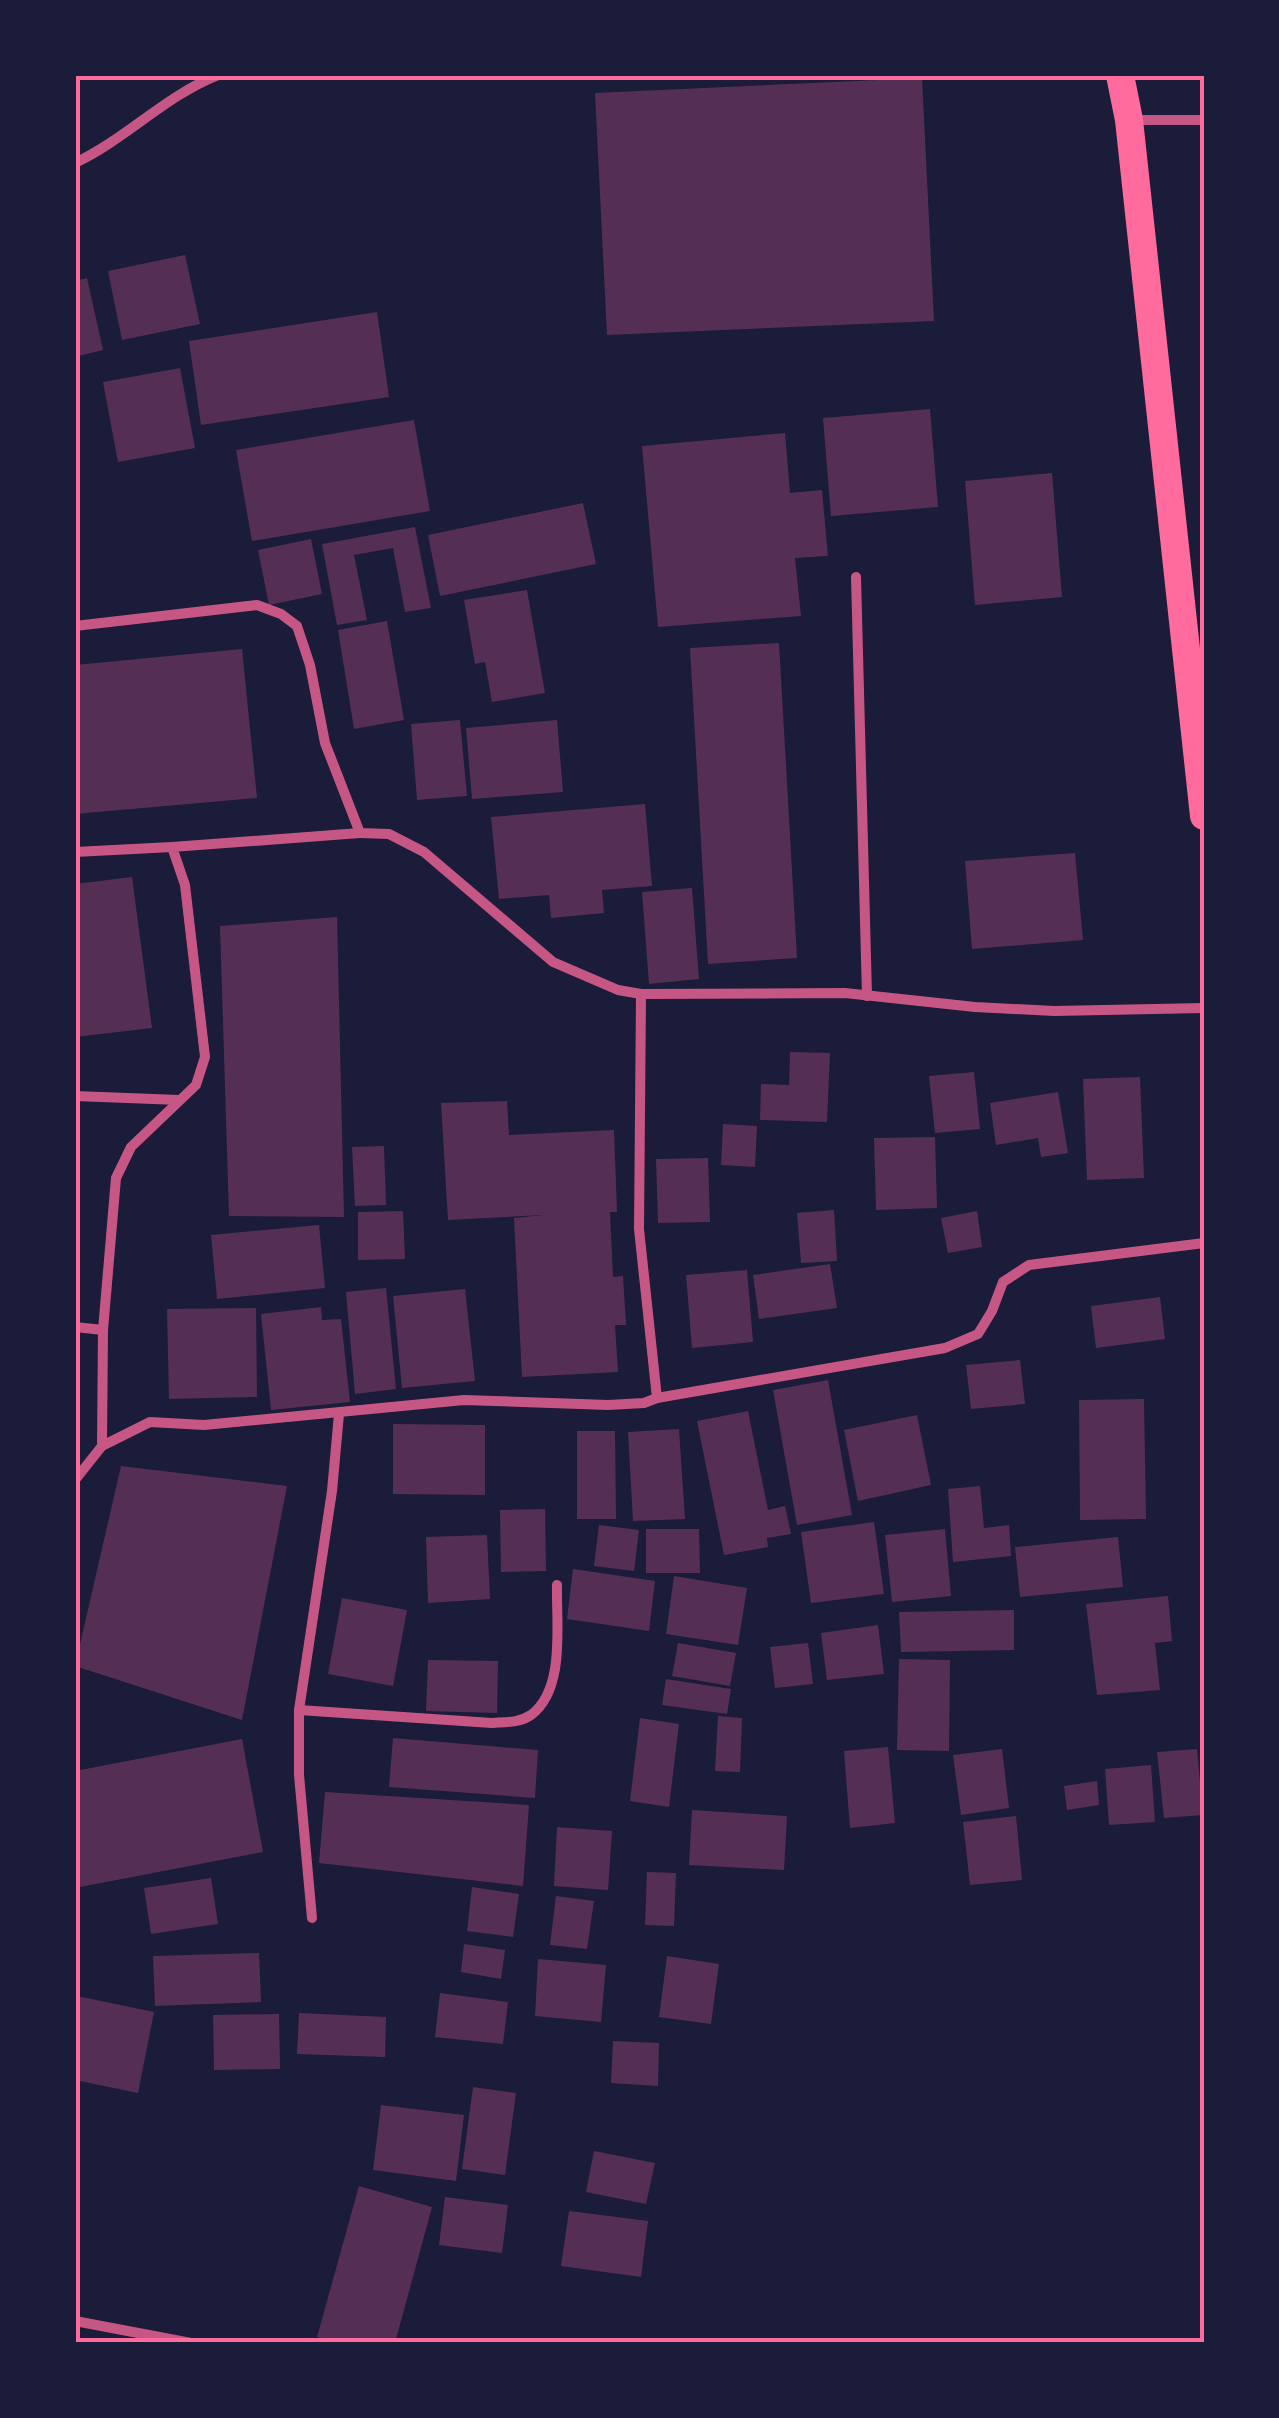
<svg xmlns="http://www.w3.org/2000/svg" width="1279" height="2418" viewBox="0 0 1279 2418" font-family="'Open Sans',sans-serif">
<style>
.building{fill:#542f53}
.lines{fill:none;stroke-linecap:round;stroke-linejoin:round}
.minor{stroke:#c65784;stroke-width:10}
.trunk{stroke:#ff6b9d;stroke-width:28}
.neatline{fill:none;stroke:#ff6b9d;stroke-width:4}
</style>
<rect width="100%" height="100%" fill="#1b1b3a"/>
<g class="building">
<polygon points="922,78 934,321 607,335 595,93"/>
<polygon points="185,255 200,324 122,340 108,271"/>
<polygon points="87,278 103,350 75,357 75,281"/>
<polygon points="377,312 389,397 201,425 189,341"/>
<polygon points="180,368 195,448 118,462 103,382"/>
<polygon points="930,409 938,507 831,516 823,418"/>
<polygon points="414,420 430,511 252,541 236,450"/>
<polygon points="785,433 790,493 822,490 828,556 795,558 801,616 658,627 642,446"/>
<polygon points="1052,473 1062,597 975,605 965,481"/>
<polygon points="583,503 596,564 440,596 428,535"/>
<polygon points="415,527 431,608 405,612 393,548 354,555 367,620 337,625 322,544"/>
<polygon points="311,539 322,594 269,605 258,550"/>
<polygon points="527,590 545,693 492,702 485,662 475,664 464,600"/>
<polygon points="387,621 404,720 354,729 338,630"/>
<polygon points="779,643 797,958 708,964 690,648"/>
<polygon points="242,649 257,798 75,814 75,665"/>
<polygon points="460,720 467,796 417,800 411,724"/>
<polygon points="557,720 563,792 472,799 466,728"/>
<polygon points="645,804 652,886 602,890 604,913 551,918 549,895 499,899 491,817"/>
<polygon points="1075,853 1083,940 972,949 965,861"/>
<polygon points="132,877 152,1028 75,1037 75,884"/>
<polygon points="692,888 699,979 649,984 642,892"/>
<polygon points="337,917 344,1217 229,1216 220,926"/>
<polygon points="790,1052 830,1053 827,1122 760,1120 761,1084 789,1085"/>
<polygon points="974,1072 980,1129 935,1133 929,1076"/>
<polygon points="1140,1077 1144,1178 1087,1180 1083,1079"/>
<polygon points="1058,1092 1068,1153 1041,1157 1038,1138 996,1145 990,1103"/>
<polygon points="507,1101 509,1135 614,1130 617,1212 610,1212 613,1277 623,1276 626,1325 615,1325 618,1372 522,1377 514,1218 543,1215 448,1220 441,1103"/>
<polygon points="723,1124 757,1126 755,1167 721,1165"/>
<polygon points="935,1137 937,1208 876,1210 874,1138"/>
<polygon points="384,1146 386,1205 355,1206 352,1147"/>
<polygon points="708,1158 710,1222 658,1223 656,1159"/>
<polygon points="834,1210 837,1261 801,1263 797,1213"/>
<polygon points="403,1211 405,1259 358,1260 358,1212"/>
<polygon points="977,1211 982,1247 948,1253 941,1218"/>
<polygon points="319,1225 325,1288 217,1299 211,1235"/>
<polygon points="830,1264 837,1308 759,1319 753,1275"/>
<polygon points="747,1270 753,1342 692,1348 686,1275"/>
<polygon points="386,1288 396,1389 355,1394 346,1292"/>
<polygon points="465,1289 475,1381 402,1388 393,1296"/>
<polygon points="1160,1297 1165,1339 1096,1348 1091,1306"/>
<polygon points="321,1307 322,1320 341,1319 350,1402 271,1410 261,1314"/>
<polygon points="256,1308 257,1397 169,1399 167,1309"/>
<polygon points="1020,1360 1025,1404 971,1409 966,1365"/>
<polygon points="828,1380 852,1515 797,1525 773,1390"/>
<polygon points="1144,1399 1146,1519 1080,1520 1079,1400"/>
<polygon points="748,1411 768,1510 785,1506 791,1534 767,1538 768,1547 724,1555 697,1421"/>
<polygon points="917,1415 931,1485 858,1501 844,1430"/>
<polygon points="393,1424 485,1425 485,1495 393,1494"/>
<polygon points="679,1429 685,1519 633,1521 628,1432"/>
<polygon points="577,1431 615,1431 616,1519 577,1519"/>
<polygon points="121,1466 287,1486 242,1720 75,1666"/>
<polygon points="980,1486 984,1528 1009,1525 1011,1556 953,1562 948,1489"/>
<polygon points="545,1509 546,1571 501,1572 500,1510"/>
<polygon points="874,1522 884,1594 811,1603 801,1532"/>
<polygon points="599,1525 639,1530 634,1571 594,1566"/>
<polygon points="646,1529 699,1529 700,1573 646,1573"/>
<polygon points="945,1529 951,1596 892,1602 885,1535"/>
<polygon points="487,1535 490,1599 428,1603 426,1537"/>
<polygon points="1118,1537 1123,1587 1020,1597 1015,1547"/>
<polygon points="573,1569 655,1581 649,1631 567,1619"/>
<polygon points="674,1576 747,1588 738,1645 666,1634"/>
<polygon points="1168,1596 1172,1641 1155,1643 1160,1690 1097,1695 1086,1604"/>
<polygon points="342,1598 407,1610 393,1686 328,1674"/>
<polygon points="1014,1610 1014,1650 901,1652 899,1612"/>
<polygon points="878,1625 884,1674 827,1680 821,1633"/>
<polygon points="678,1643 736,1653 730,1686 672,1676"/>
<polygon points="808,1643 813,1684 775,1688 770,1647"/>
<polygon points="899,1659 950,1660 949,1751 897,1750"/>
<polygon points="428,1660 498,1661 497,1713 426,1711"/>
<polygon points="666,1679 731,1689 727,1714 662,1705"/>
<polygon points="718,1716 742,1718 740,1772 715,1771"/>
<polygon points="640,1718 679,1724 669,1807 630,1801"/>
<polygon points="393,1738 538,1750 535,1798 389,1787"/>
<polygon points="242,1739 263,1852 75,1888 75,1771"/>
<polygon points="888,1747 895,1823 850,1828 844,1751"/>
<polygon points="1002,1749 1009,1808 961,1815 953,1755"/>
<polygon points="1197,1749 1203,1815 1164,1818 1157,1752"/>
<polygon points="1151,1765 1155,1822 1109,1825 1105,1769"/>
<polygon points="1097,1781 1099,1805 1067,1810 1064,1786"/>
<polygon points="325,1792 529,1805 523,1886 319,1863"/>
<polygon points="692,1810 787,1816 784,1870 689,1865"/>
<polygon points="1016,1816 1022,1880 970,1885 963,1822"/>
<polygon points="557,1827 612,1831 608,1890 554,1886"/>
<polygon points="647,1872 676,1873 674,1926 645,1925"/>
<polygon points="211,1878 218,1924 151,1934 144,1888"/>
<polygon points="472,1887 519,1894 513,1937 467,1931"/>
<polygon points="556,1896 594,1901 587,1949 550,1945"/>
<polygon points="464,1944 505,1950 501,1979 461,1972"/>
<polygon points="259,1953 261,2002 155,2006 153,1956"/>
<polygon points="667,1956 719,1964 711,2024 659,2017"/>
<polygon points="538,1959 606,1965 601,2022 535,2016"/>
<polygon points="440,1993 508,2002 503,2044 435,2037"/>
<polygon points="77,1996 154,2012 138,2093 75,2080"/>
<polygon points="299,2013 386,2017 385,2057 297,2054"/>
<polygon points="279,2014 280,2069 214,2070 213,2015"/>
<polygon points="613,2041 659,2043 658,2086 611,2083"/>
<polygon points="473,2087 516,2093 505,2175 462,2169"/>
<polygon points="381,2105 464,2115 456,2181 373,2170"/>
<polygon points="594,2151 655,2163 646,2204 586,2192"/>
<polygon points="359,2186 432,2207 395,2343 338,2343 317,2337"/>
<polygon points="445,2197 508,2205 502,2253 439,2245"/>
<polygon points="569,2211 648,2221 641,2277 561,2266"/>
</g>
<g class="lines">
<g class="minor">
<polyline points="1130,120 1204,120"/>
<path d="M75,163c51,-24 90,-67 143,-88"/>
<polyline points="856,577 867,996"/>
<polyline points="75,626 257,605 281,614 297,626 310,665 325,743 360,833 389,834 424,852 553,962 618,990 641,994 845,993 975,1007 1054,1011 1204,1008"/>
<polyline points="75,852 172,847"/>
<polyline points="641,994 639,1229 657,1398"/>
<polyline points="75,1096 179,1100"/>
<polyline points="75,1327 103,1330"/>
<polyline points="102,1446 150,1422 204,1425 464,1400 608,1405 644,1403 657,1398 945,1348 978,1334 992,1311 1003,1282 1029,1265 1204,1243"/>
<polyline points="75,1480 102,1446 103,1330 116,1178 131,1147 196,1085 205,1057 185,885 172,847 360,833"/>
<path d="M299,1710l193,13c13,-1 27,0 39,-8 35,-26 25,-92 26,-130"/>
<polyline points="312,1918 299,1775 299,1710 332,1491 339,1414"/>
<polyline points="75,2321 191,2343"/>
</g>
<polyline class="trunk" points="1120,75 1129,120 1204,816"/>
</g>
<rect width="1279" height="2418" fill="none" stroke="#1b1b3a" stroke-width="155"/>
<rect x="78" y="78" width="1124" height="2262" class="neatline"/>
</svg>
